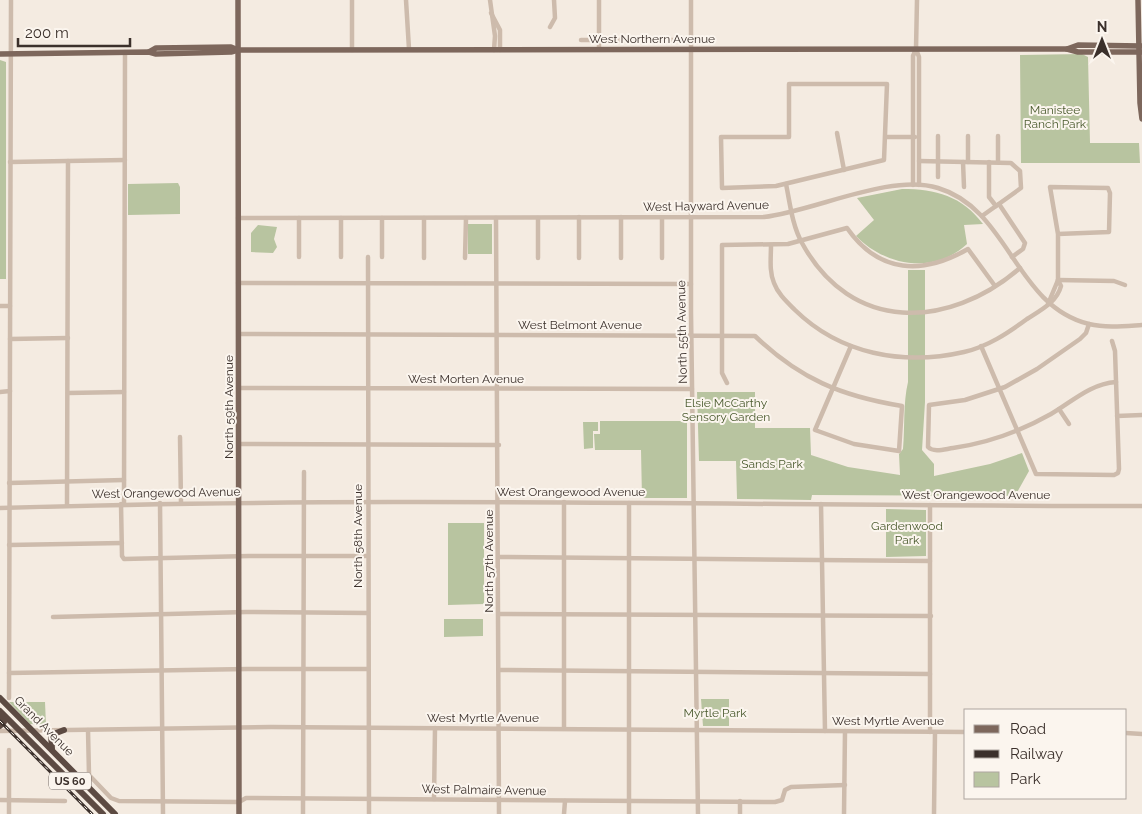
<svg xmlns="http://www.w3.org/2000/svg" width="1142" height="814" viewBox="0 0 1142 814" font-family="Raleway,sans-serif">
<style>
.green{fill:#b8c4a0}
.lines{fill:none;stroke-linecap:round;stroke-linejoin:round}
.minor{stroke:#cdbbac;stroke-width:4.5}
.major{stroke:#7d675c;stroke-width:5.5}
.highway{stroke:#5c4a42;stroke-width:6}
.rail-casing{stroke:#3b302b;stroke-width:3}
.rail{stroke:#fbf5ee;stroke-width:1;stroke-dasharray:4;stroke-linecap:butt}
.labels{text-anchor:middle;stroke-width:4;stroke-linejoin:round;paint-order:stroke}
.shield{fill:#fbf5ee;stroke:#756b66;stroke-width:1}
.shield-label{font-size:11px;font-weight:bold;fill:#3b302b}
.street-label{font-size:12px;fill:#3b302b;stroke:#fbf5ee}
.park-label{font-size:12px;fill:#4a5a2e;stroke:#fbf5ee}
</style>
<rect width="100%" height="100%" fill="#f4ebe1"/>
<g class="green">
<polygon points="1082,54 1088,57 1090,143 1139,143 1140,163 1021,163 1020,55"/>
<polygon points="0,60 6,62 6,279 0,279"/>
<polygon points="178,183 180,187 180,214 128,215 128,184"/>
<path d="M902,189c34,0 60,7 81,35l-19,1 3,19c-33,31 -82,22 -111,-8l18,-16 -17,-22z"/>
<rect x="468" y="224" width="24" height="30"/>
<polygon points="258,225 277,227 274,239 277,247 273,253 251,252 251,233"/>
<path d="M908,270h17v132l-3,48 12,14v12l56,-12 32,-11 7,18 -14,25 -203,-1 -1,5 -74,-1 -1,-38h-37l-2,-69h58v36h55l1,27 37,12 52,8 -1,-21 4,-5c2,-22 0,-46 5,-67z"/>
<polygon points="600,421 687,421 687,498 642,498 641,450 595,450 594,434 600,434"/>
<polygon points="583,422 598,422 598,431 593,431 593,448 584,449"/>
<polygon points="886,509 926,510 926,556 886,557"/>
<polygon points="448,523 484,523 484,604 448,605"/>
<polygon points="444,619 483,619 483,636 444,637"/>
<polygon points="701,699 729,699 729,726 703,726"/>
<polygon points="9,702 45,702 46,725 30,724"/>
</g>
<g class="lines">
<g class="minor">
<polyline points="352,0 352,50"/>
<polyline points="406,0 409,49"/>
<polyline points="490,0 495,36 494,50"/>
<polyline points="599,0 599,49"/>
<polyline points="691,0 691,312 698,814"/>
<polyline points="917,0 916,49 919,57 919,185"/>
<polyline points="491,13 500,30 500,50"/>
<polyline points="550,27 555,18 554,0"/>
<polyline points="581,40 684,40"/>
<polygon points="789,84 887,84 884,160 776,186 722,188 721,137 789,137"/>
<polyline points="837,133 844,170"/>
<polyline points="938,136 938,177"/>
<polyline points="886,137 915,137"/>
<polyline points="919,161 1011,163 1020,171 1021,188 982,216"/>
<polyline points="10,162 125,160"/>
<polyline points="963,162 964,187"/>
<polyline points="968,162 968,136"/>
<polyline points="989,162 989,197 996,206"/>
<polyline points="998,162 998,136"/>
<path d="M786,184c4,19 6,41 16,59 49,90 146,87 218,25"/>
<polyline points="913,185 913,56 916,49"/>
<polyline points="999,204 1025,243 1023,249 1012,257"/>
<polyline points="579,217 579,258"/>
<path d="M238,218l526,-1c51,-6 126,-44 174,-29 71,21 77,118 151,136 17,4 36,2 53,1"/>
<polyline points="341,218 341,257"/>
<polyline points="382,218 382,257"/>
<polyline points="424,218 424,258"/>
<polyline points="496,218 499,814"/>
<polyline points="662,218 662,258"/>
<path d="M771,245c0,13 -2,26 3,38 4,11 13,19 21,27 45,44 108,56 169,42 23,-5 44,-19 63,-33 14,-9 30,-17 34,-33l-3,-6"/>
<polyline points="299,257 299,218"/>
<polyline points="368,257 369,814"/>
<polyline points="465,258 466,218"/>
<polyline points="538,258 538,218"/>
<polyline points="621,258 621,217"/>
<polyline points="1058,280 1114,281 1125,285"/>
<polyline points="238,283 691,284"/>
<polyline points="1048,304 1058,280 1058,234 1050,187 1108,188 1110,193 1109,232 1058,234"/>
<polyline points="0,306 10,306"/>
<path d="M1089,324l-3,9 -6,6 -43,30 -32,18 -40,13 -36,5 -1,42c6,6 17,2 25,1 35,-5 68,-17 98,-34 22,-13 39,-30 65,-32"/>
<path d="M239,334l516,2c45,43 86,60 147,70l-3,45 -45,-7 -39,-14 36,-84"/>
<polyline points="10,339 68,338"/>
<polyline points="981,346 1036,474 1114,475 1118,473 1119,469 1115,351 1112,341"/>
<path d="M727,383l-5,-10v-128l66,-1 59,-16c32,46 76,47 121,21l27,37"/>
<polyline points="239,388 692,389"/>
<polyline points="0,392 10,391"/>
<polyline points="68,393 124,392"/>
<polyline points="1059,409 1069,424"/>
<polyline points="1117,416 1142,415"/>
<polyline points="180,437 181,503"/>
<polyline points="239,444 499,445"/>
<polyline points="9,483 124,480"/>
<polyline points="564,502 564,728"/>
<polyline points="160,503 163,814"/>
<polyline points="121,504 122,556 124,559 249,556 368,556"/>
<polyline points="124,504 125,52"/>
<polyline points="821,504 825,731"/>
<polyline points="67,505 68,161"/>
<polyline points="930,505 930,732"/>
<path d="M0,508c381,-12 761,-2 1142,-2"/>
<polyline points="9,545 122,543"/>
<polyline points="499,557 930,561"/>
<polyline points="499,614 931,616"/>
<polyline points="53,617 246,612 368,613"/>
<polyline points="499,670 930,674"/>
<polyline points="9,673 247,669 368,669"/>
<polyline points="9,698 11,0"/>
<polyline points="88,730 89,775 111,798 119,801 239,802 246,798 775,802 782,800 785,790 791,787 845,785"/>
<polyline points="0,731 271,727 966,732"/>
<polyline points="1126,733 1142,734"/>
<polyline points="9,750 9,814"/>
<polyline points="434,799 435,728"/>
<polyline points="0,800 65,801"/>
<polyline points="303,814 304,472"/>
<polyline points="564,814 565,801"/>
<polyline points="629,814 629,503"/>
<polyline points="740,814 740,801"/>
<polyline points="844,814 845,731"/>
<polyline points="934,814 935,732"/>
</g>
<g class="major">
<polyline points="238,0 239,814"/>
<polyline points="1138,0 1140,103 1142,119"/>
<polyline points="1067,49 1078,45 1141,46"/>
<polyline points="149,52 156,48 231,47 238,50"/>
<polyline points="0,54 149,52 156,54 231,52 238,50 1067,49 1078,52 1142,52"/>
</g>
<g class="highway">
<polyline points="0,698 115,814"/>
<polyline points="0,711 103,814"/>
<polyline points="0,726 4,722 1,714"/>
<polyline points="52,749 51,735 64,730"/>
</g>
<defs>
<polyline id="rail" points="0,721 92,814"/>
</defs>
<use href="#rail" class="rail-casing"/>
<use href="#rail" class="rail"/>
</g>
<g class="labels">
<rect class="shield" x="49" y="772.5" width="42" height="17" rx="4"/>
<g class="shield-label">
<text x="70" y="785">US 60</text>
</g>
<g class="street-label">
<text x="652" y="43">West Northern Avenue</text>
<text transform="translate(706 206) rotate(-1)" y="4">West Hayward Avenue</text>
<text x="580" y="329">West Belmont Avenue</text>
<text transform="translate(682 332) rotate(-91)" y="4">North 55th Avenue</text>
<text x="466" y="383">West Morten Avenue</text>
<text transform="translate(229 407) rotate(-90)" y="4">North 59th Avenue</text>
<text x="571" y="496">West Orangewood Avenue</text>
<text transform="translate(166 493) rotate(-1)" y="4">West Orangewood Avenue</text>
<text x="976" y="499">West Orangewood Avenue</text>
<text transform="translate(358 536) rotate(-90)" y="4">North 58th Avenue</text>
<text transform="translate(489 561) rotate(-90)" y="4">North 57th Avenue</text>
<text x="483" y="722">West Myrtle Avenue</text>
<text x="888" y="725">West Myrtle Avenue</text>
<text transform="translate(44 726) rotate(45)" y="4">Grand Avenue</text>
<text transform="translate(484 790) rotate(1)" y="4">West Palmaire Avenue</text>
</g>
<g class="park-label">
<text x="1055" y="114">Manistee<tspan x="1055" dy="14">Ranch Park</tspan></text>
<text x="726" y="407">Elsie McCarthy<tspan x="726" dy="14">Sensory Garden</tspan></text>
<text x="772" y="468">Sands Park</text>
<text x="907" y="530">Gardenwood<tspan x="907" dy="14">Park</tspan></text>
<text x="715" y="717">Myrtle Park</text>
</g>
</g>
<rect x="964" y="709" width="162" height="90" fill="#fbf5ee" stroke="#aea6a0"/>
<rect x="974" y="725" width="25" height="8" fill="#7d675c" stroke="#aea6a0"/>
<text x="1010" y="734" font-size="15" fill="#3b302b">Road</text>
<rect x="974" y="750" width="25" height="8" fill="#3b302b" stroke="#aea6a0"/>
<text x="1010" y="759" font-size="15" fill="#3b302b">Railway</text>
<rect x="974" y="772" width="25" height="15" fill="#b8c4a0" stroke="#aea6a0"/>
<text x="1010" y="784" font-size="15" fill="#3b302b">Park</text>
<g transform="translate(1102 40)" stroke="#fbf5ee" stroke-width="4" paint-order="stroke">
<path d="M0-4L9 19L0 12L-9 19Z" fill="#3b302b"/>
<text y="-8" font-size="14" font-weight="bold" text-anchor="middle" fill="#3b302b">N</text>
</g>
<path d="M18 38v8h112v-8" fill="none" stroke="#3b302b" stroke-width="2.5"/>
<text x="25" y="38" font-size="15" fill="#3b302b" stroke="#fbf5ee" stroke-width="4" paint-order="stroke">200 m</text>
</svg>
